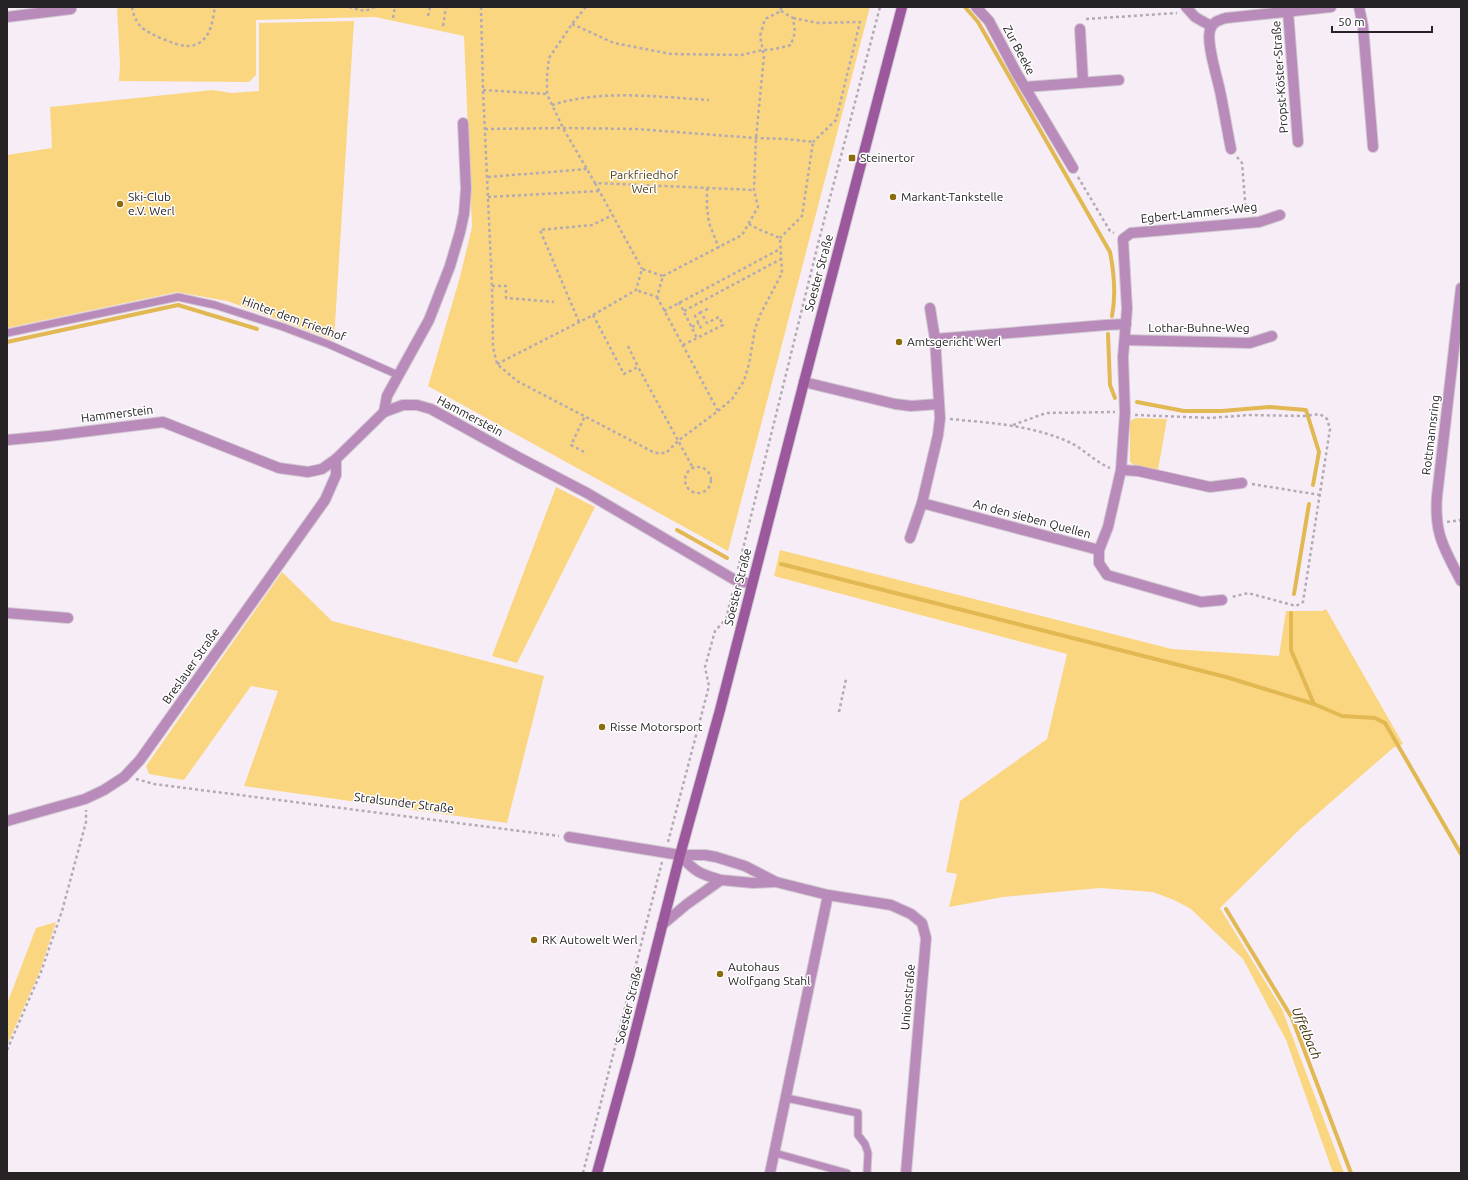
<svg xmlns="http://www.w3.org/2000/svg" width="1468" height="1180" viewBox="0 0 1468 1180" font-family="Ubuntu,sans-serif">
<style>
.green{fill:#fbd681}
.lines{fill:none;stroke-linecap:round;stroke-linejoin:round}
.stream{stroke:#e1b851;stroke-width:4}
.service-casing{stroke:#d1c8d1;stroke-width:9}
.minor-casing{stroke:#d1c8d1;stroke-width:12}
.secondary-casing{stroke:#d1c8d1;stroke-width:12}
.path{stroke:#b3abb3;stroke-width:2.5;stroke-dasharray:3 3;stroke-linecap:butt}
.service{stroke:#b98bba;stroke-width:7}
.minor{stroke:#b98bba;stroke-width:10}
.secondary{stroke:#9b589d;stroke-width:10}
.poi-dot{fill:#8c6c0e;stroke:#fff;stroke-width:1.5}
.labels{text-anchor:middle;stroke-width:3;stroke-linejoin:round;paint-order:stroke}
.street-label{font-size:12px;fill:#262226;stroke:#fff}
.poi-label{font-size:12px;fill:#262226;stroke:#fff;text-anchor:start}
.park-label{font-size:12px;fill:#4e3d12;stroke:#fff}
.water-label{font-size:13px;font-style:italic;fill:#3b2b00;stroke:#fff}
</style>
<rect width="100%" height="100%" fill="#f7edf7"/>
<g class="green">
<polygon points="117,7 870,7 728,551 428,386 460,277 472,227 464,36 375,17 256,20 256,75 249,82 119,81 120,65"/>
<polygon points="354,21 334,340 227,301 177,292 7,328 7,155 52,148 50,107 213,90 231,93 259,91 259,23"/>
<polygon points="1136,418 1167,419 1158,470 1134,465 1130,462 1130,421"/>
<polygon points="556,487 595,507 517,663 492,656"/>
<polygon points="780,550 1172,649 1279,656 1286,611 1322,611 1326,609 1403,744 1393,748 1300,829 1220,908 1282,1009 1344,1173 1333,1173 1286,1040 1243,959 1191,909 1174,900 1153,892 1100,888 1003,897 949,907 957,874 946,872 960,801 1047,739 1067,654 774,576"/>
<polygon points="282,572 332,621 544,676 507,823 244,786 278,691 251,686 184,780 149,774 146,766"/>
<polygon points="56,922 40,971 7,1045 7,1004 36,928"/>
</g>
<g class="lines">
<g class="stream">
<path d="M965,7l13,15 132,230c4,20 6,43 2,64"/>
<polyline points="1108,334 1110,385 1115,398"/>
<polyline points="7,342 178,305 257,329"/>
<polyline points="1137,402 1184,411 1222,411 1269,407 1306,410 1319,452 1313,485"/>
<polyline points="677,530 727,558"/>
<polyline points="781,564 1226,677 1314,704 1342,716 1375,718 1385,723 1461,854"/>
<polyline points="1294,594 1309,504"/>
<polyline points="1291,613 1291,650 1314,704"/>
<polyline points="1226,909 1292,1018 1351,1173"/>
</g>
<defs>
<g id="service">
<polyline points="7,333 178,297 215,305 283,327 328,344 398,375"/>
<polyline points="786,1098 858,1113 858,1135 865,1144 868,1153 867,1173"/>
<polyline points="775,1153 847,1173"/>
</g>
<g id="minor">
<polyline points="976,7 989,21 1017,74 1073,168"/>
<polyline points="1186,7 1195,17 1211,26"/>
<polyline points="1359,7 1363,26 1373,147"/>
<polyline points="1288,11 1298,142"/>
<polyline points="7,17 71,9"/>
<polyline points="1080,29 1083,82"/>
<polyline points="1025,87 1119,80"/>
<path d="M1231,149c-4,-19 -7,-39 -11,-58 -3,-15 -14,-48 -10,-61 2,-8 9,-10 16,-12l105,-11"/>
<path d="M1461,288l-24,208c-3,38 7,52 24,85"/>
<polyline points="935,339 1106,325 1126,324"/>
<polyline points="1125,340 1250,343 1272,336"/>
<polyline points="804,382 895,404 911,406 939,404"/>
<polyline points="384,412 387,396 429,320 450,266 460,232 464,214 466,189 463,123"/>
<polyline points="7,440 49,436 163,422 279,468 308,472 322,469 336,459 384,412 403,405 417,405 431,409 518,457 587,493 735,580 752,584"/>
<polyline points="1121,470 1138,471 1210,487 1242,483"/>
<polyline points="922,503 1099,550"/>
<polyline points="910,538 922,503 938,435 940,418 935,339 930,308"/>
<polyline points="1222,600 1201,602 1107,575 1099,563 1099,550 1108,527 1121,470 1125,413 1123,357 1127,309 1123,239 1131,233 1259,222 1280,215"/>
<polyline points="7,613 68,618"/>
<polyline points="7,821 85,799 104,790 124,777 140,760 325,500 336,475 336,459"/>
<polyline points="569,837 680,855 705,855 716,857 745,866 776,882 828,895 891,905 911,914 922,923 926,938 906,1173"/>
<path d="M680,855c15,17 20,19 41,25"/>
<polyline points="662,925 687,904 721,880 753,883 776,882"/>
<polyline points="770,1173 828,895"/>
</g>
<polyline id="secondary" points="597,1173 629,1057 680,855 720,710 804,382 902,7"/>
</defs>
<use href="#service" class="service-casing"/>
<use href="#minor" class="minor-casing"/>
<use href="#secondary" class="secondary-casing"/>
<g class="path">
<path d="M132,7c1,7 4,14 9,20 8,7 36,19 46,19 6,0 13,-2 17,-7 8,-8 9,-22 11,-32"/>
<polyline points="349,7 365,11 375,7"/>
<polyline points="481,7 483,90 492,286 493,347 497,364 517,381 655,453 666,453 679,440 718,411 657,297"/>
<polyline points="586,7 572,24 549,58 547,76 547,94 563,128 595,183 754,190"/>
<polyline points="428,16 430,7"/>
<polyline points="393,18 395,7"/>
<polyline points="793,18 818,23 860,22 836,120 813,142"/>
<polyline points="1086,19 1177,13"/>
<polyline points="572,24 614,43 671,54 741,55 763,50 775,49 791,45 795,32 793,18 781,11"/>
<polyline points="443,26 446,7"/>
<polyline points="483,90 547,94"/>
<path d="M552,105c50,-16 106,-8 157,-5"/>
<polyline points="485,129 563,128 636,129 756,138 787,139 813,142 802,216 780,238"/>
<polyline points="1237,157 1242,163 1246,212"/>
<polyline points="488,177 588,169"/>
<polyline points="1078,177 1110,231 1114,233"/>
<polyline points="595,183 642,269"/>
<polyline points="707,188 707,207 709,223 719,248"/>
<polyline points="488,197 599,191"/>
<polyline points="663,276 742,235 758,207 754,190 756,138 764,56 760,36 765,19 781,11 781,7"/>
<polyline points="492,286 506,286 506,298 554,302"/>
<polyline points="679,302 697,338"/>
<polyline points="664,311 780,249"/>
<polyline points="684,311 781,259"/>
<polyline points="701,312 695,316 702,330"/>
<polyline points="593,315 624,374 638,367 693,468"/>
<polyline points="579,322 540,230 592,225 613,215"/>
<polyline points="692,327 699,323"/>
<polyline points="683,345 723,325 719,317 707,323 701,312 710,308"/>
<polyline points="628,346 638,367"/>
<polyline points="497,364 593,315 636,290 642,269 663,276 657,297 636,290"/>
<polyline points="718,411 732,399 744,381 749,364 755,329 760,315 782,273 780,238 758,229 749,224"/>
<polyline points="1135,415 1211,418 1248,415 1305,416 1320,414 1327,419 1330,429 1303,602 1296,606 1248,593 1232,597"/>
<path d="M950,419c41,4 81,6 119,23 15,7 26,20 41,26"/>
<polyline points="1013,425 1046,413 1115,412"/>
<polyline points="584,452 571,445 585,416"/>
<circle cx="698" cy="480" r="13"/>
<polyline points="1252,484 1320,495"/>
<polyline points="1447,522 1461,520"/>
<polyline points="738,569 820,236 880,7"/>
<polyline points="839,712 846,679"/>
<polyline points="136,779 154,784 559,836"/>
<polyline points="668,842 709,686 705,667 715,631 726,619 733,591"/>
<polyline points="7,1050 41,972 62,911 86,822 86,810"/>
<polyline points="583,1173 662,862"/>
</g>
<use href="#service" class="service"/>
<use href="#minor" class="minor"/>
<use href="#secondary" class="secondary"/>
</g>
<g class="poi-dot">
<rect x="848" y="154" width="8" height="8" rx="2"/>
<circle cx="893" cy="197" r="4"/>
<circle cx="120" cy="204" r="4"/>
<circle cx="899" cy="342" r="4"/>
<circle cx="602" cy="727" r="4"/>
<circle cx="534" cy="940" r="4"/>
<circle cx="720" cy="974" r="4"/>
</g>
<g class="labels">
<g class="street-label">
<text transform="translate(1019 50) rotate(62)" y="4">Zur Beeke</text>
<text transform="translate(1280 77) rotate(-94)" y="4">Propst-Köster-Straße</text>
<text transform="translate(1199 213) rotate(-6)" y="4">Egbert-Lammers-Weg</text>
<text transform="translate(819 273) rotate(-75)" y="4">Soester Straße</text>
<text transform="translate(294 319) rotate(20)" y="4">Hinter dem Friedhof</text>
<text x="1199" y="332">Lothar-Buhne-Weg</text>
<text transform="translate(117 414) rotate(-7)" y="4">Hammerstein</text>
<text transform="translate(470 416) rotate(28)" y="4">Hammerstein</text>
<text transform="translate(1431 435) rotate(-83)" y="4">Rottmannsring</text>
<text transform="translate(1032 519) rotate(15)" y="4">An den sieben Quellen</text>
<text transform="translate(738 587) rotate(-76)" y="4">Soester Straße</text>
<text transform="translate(191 666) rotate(-55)" y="4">Breslauer Straße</text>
<text transform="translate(404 803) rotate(7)" y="4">Stralsunder Straße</text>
<text transform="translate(908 997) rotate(-85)" y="4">Unionstraße</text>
<text transform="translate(629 1005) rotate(-76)" y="4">Soester Straße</text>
</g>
<g class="poi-label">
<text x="860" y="162">Steinertor</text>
<text x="128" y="201">Ski-Club<tspan x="128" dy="14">e.V. Werl</tspan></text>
<text x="901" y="201">Markant-Tankstelle</text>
<text x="907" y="346">Amtsgericht Werl</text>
<text x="610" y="731">Risse Motorsport</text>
<text x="542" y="944">RK Autowelt Werl</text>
<text x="728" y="971">Autohaus<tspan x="728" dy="14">Wolfgang Stahl</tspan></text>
</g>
<g class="park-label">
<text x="644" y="179">Parkfriedhof<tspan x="644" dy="14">Werl</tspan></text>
</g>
<g class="water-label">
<text transform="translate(1307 1033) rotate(67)" y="5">Uffelbach</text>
</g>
</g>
<rect width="1468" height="1180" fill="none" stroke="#262226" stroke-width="16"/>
<path d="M1332 26v6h100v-6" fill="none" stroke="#262226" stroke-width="2"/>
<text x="1338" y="26" font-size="12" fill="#262226" stroke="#ffffff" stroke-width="3" paint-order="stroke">50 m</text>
</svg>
